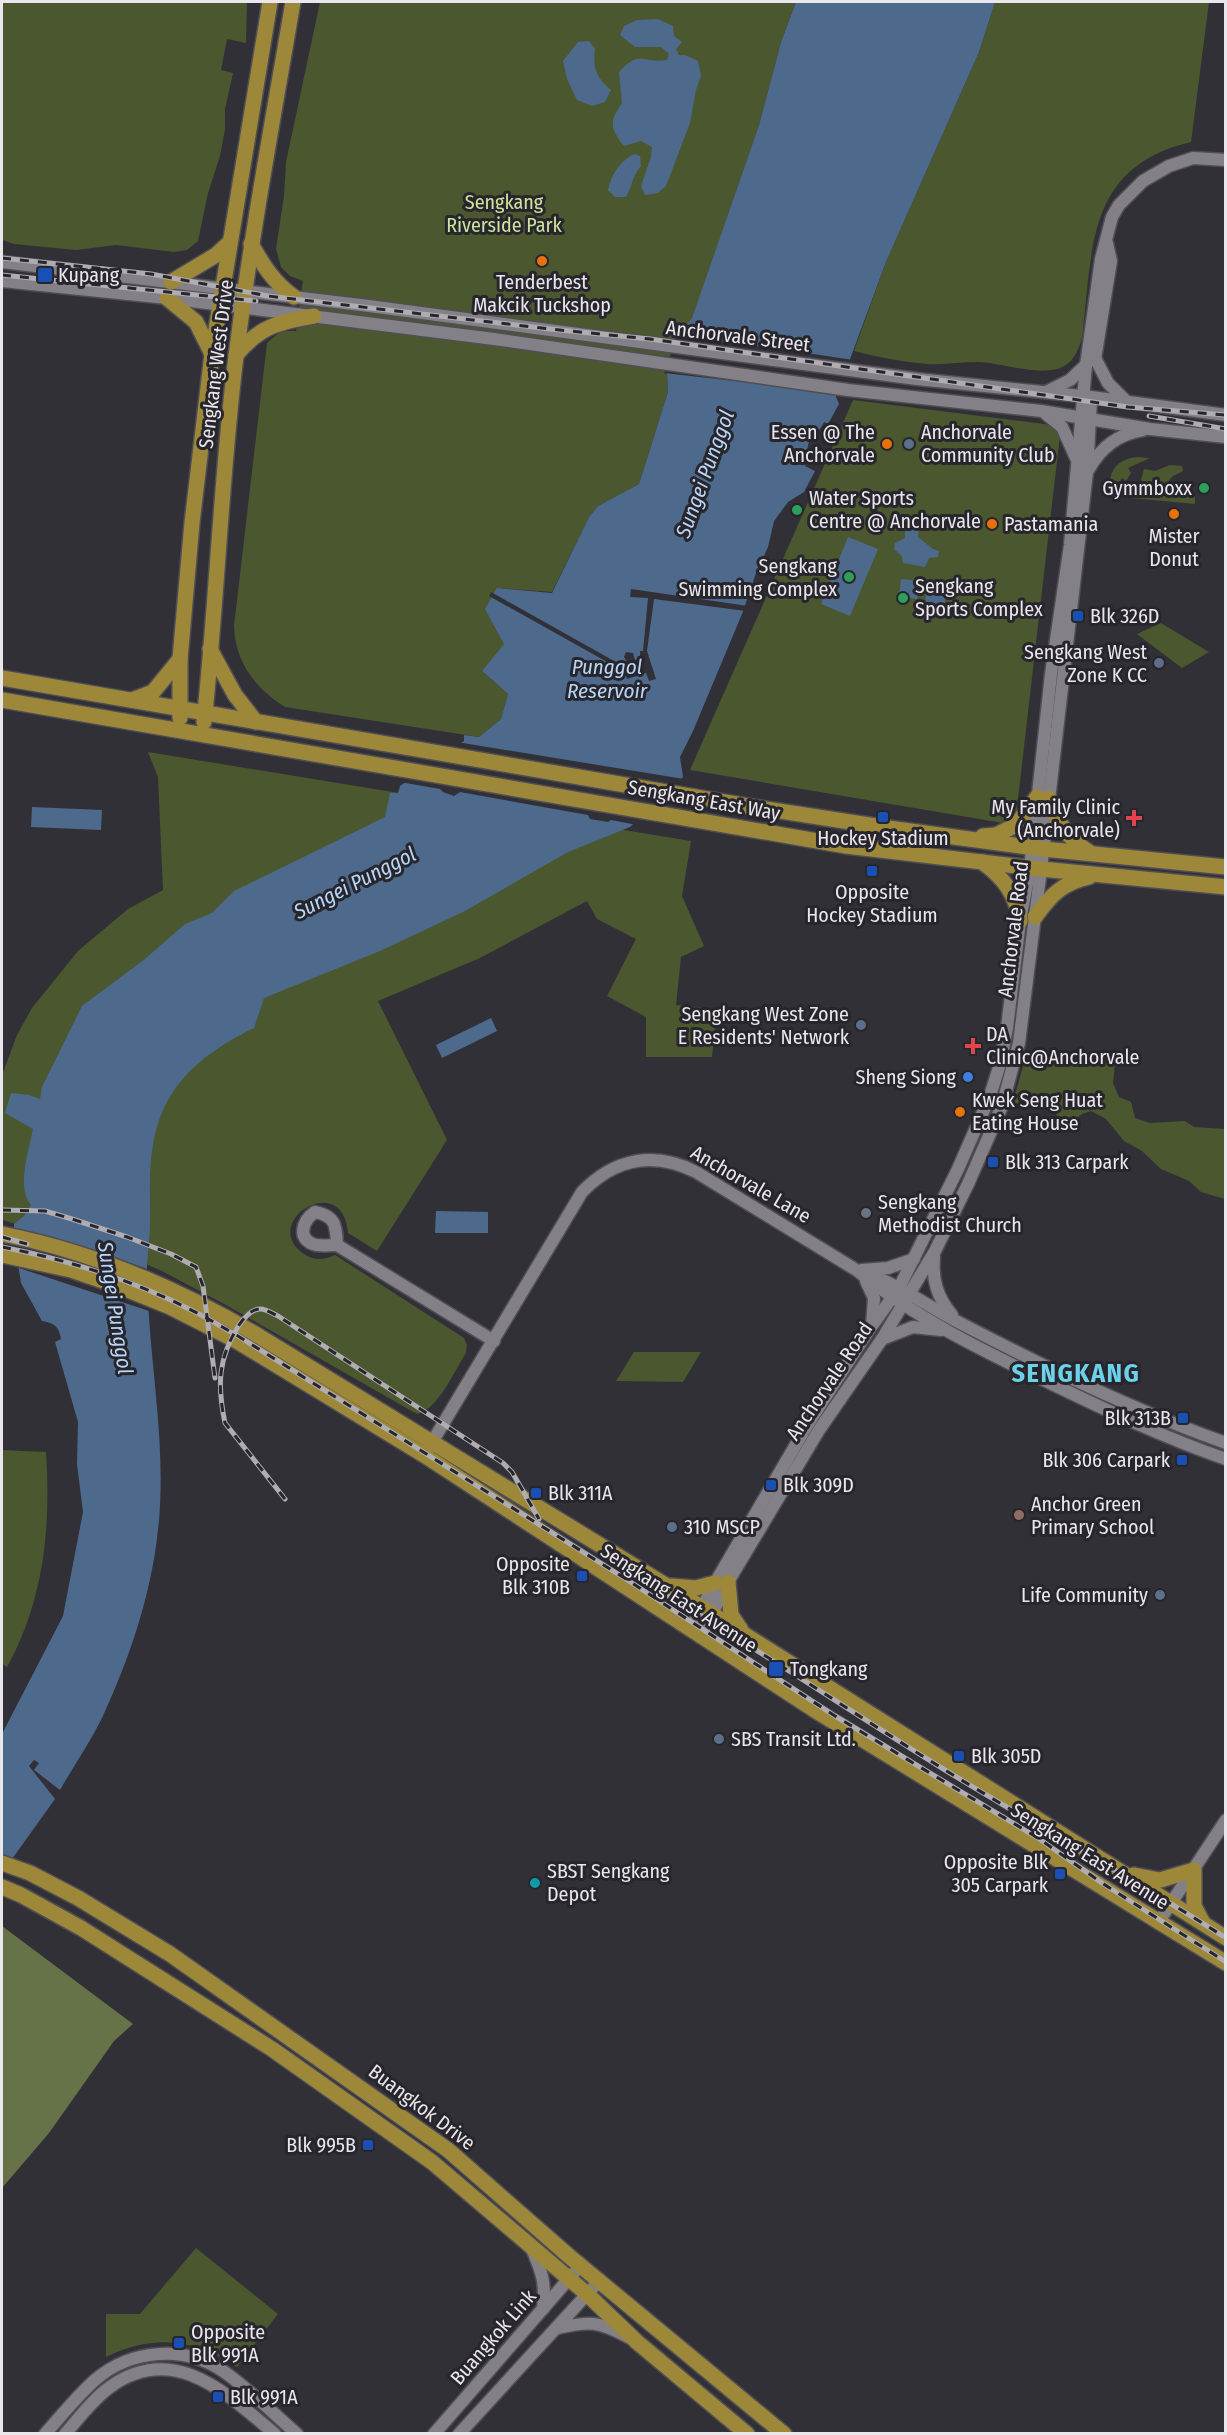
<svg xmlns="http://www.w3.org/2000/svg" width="1227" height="2435" viewBox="0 0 1227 2435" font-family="'Fira Sans Condensed',sans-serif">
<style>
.green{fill:#4b572f}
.forest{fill:#667248}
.water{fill:#4d6a8c}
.pier{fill:#323037}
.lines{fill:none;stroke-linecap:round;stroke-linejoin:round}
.minor-casing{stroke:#504e54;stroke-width:15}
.major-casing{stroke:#504e54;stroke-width:18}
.minor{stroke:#838088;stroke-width:12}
.major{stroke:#9d8839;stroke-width:15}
.rail-casing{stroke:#afadb2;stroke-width:5}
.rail{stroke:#28262d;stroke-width:3;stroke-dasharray:9;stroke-linecap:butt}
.food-dot{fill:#e8710a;stroke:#28262d;stroke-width:2}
.transit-dot{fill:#1a4fb4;stroke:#28262d;stroke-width:2}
.service-dot{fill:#5c6f8a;stroke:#28262d;stroke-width:2}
.leisure-dot{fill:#2e9e5b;stroke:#28262d;stroke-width:2}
.health-dot{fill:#e0444e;stroke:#28262d;stroke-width:2}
.shop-dot{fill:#3f7fe0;stroke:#28262d;stroke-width:2}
.worship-dot{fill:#6b7280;stroke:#28262d;stroke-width:2}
.education-dot{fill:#8d6e63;stroke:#28262d;stroke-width:2}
.culture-dot{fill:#0f9aa8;stroke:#28262d;stroke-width:2}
.labels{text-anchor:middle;stroke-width:6;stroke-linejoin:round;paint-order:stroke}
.park-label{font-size:20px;fill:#cde39d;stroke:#28262d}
.poi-label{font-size:20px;fill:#e9e7ec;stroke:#28262d;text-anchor:start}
.street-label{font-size:20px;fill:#e9e7ec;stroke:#28262d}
.water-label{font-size:21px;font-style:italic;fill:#b9d6f8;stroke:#28262d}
.district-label{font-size:26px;font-weight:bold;letter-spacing:1.5px;fill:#6dd1ea;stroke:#28262d}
</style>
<rect width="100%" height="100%" fill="#323037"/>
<g class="green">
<polygon points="2,2 247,2 246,43 227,39 221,70 233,73 225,109 225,129 220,156 208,193 198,241 187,250 174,252 116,245 76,250 14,244 2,240"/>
<path d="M320,2h476l-15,40 -22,83 -67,194 -10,13 -15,40 1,20 -29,92 -41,22 -9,11 -37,75 -55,-4 7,57 -22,26 26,23 -7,25 -22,18 -194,-30c-30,-19 -50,-45 -51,-81l33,-283 14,-12h15l7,-50 -13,-5 -9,-9 -5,-18 8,-53 2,-34z"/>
<path d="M995,2h214l-18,140c-106,25 -98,108 -109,196 -4,14 -10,27 -25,31 -25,6 -54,-6 -79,-7 -17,0 -34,3 -51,2 -25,-2 -49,-7 -73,-13l32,-89 93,-210z"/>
<polygon points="853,400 1061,426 1015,825 690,770"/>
<path d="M1137,457l13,1 -22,10 3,5 -5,8 -4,-3 -3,5 -9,-4c3,-14 13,-21 27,-22z"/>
<polygon points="1170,465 1182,466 1183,471 1173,476 1166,484 1145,483 1141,480 1144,469 1155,471"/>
<polygon points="1141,484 1161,486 1195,496 1195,504 1131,498 1131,490"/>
<polygon points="1161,623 1209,652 1182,668 1137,634"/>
<path d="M148,752l543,89 -9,55 22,50 -23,11 -5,48 41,4 -5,48h-66v-40l-39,-21 29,-57 -39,-20 -10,-18 -107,57 -102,43 69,139 -70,111 -29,-18c-5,-64 -90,-11 -44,21 10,7 20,6 31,1l129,83 3,7 -1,8c-11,17 -29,58 -49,61l-191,-109 -66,-35 -29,-12 -129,-38v-145l15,-40 15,-27 46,-57 50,-42 35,-19 -5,-113z"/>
<path d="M1027,1052l88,12 -2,19 6,14 12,5 4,16 15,5 35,-2 9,6 31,2v70l-24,-7 -12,-11 -28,-12 -19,-18 -18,-10 -18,-22 -15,-8 -9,3 -9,7 -16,-5c-7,-18 -17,-21 -33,-10l-11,-4z"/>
<polygon points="634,1352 701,1352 683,1382 616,1381"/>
<path d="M2,1450l44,2c5,75 -2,148 -39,215l-5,-3z"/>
<path d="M196,2248l82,66 -41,53c-44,-29 -84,-33 -131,-10v-43h34z"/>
</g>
<polygon class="forest" points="2,1926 133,2024 114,2041 49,2133 2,2188"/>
<g class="water">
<path d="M796,2h199l-16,50 -93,210 -50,135 3,7 -11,20 -4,-2c-4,10 -11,11 -15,20 -3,8 -1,16 -4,24l10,5 -11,21 -16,10 -14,19 -6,26 -12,26 -14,41 -49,117 -13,26 3,20 -53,50 -62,25 -103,59 -85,40 -116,47 -10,30c-27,13 -53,29 -73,53 -35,43 -31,90 -31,142 0,14 -2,27 -3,41 0,18 1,36 2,54 5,71 17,141 9,212 -7,66 -29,130 -57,190 -12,24 -28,47 -41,70l-26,-20 5,-7 -5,-3 -5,6 26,33 -53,74v-139l61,-118 20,-104 -6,-48 1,-42 -23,-80 6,-3c-2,-12 -6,-16 -19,-18l-21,-38 -7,-45v-14l10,-8 7,-11c-15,-17 -2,-55 2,-76l-28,-16 6,-20 18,2 11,4 2,-12 40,-81 63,-47 40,-35 27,-11 22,-22 151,-74 5,-24h8l2,-7 64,-45v-6l15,2 22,-18 7,-25 -26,-23 22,-27 -19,-35 12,-21 55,5 37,-76 9,-11 41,-22 29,-92 -1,-20 15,-40 10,-14 67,-193 22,-83z"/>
<path d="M658,19l15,7 1,10 8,6 -6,7 3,6h6l13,6 3,15 -5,14 -6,33 -24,63 -8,7 -13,2 -4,-9 10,-29 1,-10 -11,-6 -17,5c-14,-18 -15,-24 -2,-43l-3,-31c22,-23 22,-8 48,-12l2,-6 -8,-7h-26l-15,-12 4,-9 13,-6z"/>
<path d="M589,41l6,8c-3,18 2,30 16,41l-6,12 -13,4 -15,-6 -10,-21 -4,-18 15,-19z"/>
<path d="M634,154l6,2 1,10c-10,12 -8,19 -15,31h-11l-7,-7c3,-15 12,-29 26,-36z"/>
<polygon points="915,523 919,525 918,537 933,549 939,551 938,557 929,558 925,567 903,563 902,556 894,549 895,543 905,538 905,527"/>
<polygon points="848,537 878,549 850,616 821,604"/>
<polygon points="901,579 947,584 944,608 925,606 926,595 918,594 917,599 899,597"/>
<polygon points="32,807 102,810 101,830 31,827"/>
<polygon points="491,1018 497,1031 442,1058 436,1045"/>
<polygon points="436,1211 488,1212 488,1233 435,1233"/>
</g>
<g class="pier">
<polygon points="677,336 787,350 853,360 841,393 664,373"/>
<polygon points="631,589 748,606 746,611 654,599 647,651 656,679 649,681 646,673 627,679 625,672 489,596 491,592 623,666 623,663 627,662 624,657 626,652 633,653 635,660 640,658 640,651 643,651 648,598 630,597"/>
<polygon points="457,742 684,779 637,825 611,820 608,822 590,819 588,815 460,792 454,796 443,792 440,789 400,782"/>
<polygon points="11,1229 23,1230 114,1257 150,1270 152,1312 16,1267"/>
</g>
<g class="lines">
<defs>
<g id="minor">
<polyline points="2,262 369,306 917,379 1091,397 1226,415"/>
<polyline points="2,281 167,298 494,339 848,390 1041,411 1150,429 1226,437"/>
<polyline points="1095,358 1108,383 1127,402"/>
<polyline points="1095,359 1111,261 1107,243"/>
<polyline points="1046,392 1070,380 1086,365"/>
<polyline points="1046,414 1062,427 1076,458"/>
<path d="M1089,469c12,-22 29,-35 54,-39"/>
<path d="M315,1212c21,4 21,14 22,33 -7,0 -14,1 -21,0 -20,-5 -14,-24 -1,-33z"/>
<polyline points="337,1245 494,1341"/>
<path d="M934,1257c-2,23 3,40 18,58"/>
<polyline points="862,1270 888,1268 914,1259"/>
<path d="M868,1274c33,12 61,33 92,49 86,45 175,88 266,120"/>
<polyline points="866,1281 874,1298 872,1325"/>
<polyline points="882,1339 913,1327 941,1330"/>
<path d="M428,1449l154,-257c33,-34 72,-41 114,-20l162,99c57,47 126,80 192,112 58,28 115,55 176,76"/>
<polyline points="690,1630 715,1583 808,1424 871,1327 899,1288 958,1169 990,1096 1000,1064 1007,1028 1020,921 1030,868 1051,674 1070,545 1086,365 1101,259 1112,217 1119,205 1143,181 1169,166 1193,158 1226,160"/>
<polyline points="700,1637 728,1582 819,1430 882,1339 935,1251 968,1184 1002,1106 1019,1043 1041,869 1087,472 1091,400"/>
<polyline points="1158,1923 1226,1820"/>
<path d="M532,2249c10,23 14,34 11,60"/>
<path d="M558,2328c32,-7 40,-7 70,9"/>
<path d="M45,2434c16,-18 32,-38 50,-54 36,-31 89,-35 128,-9 26,18 50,42 74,63"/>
<path d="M65,2434c14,-16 28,-35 45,-47 64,-46 117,7 165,47"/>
<polyline points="434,2434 580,2266"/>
<polyline points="459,2434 600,2280"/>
</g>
<g id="major">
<path d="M251,244c12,21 23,39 43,53"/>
<polyline points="171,282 216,255 229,243"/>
<polyline points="167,298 196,322 212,354"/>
<path d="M236,355c24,-29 43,-33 78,-39"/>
<polyline points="210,649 235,695 256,722"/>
<polyline points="2,678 754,807 895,829 1043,849 1226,867"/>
<polyline points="2,700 846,846 1041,869 1226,887"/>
<polyline points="132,700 153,692 180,659"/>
<polyline points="180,718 180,659 192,523 212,354 270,2"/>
<path d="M204,722c13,-122 17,-245 32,-366 15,-119 37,-237 57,-354"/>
<path d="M1049,798c7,23 19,41 40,54"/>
<polyline points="983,836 996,835 1016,825 1037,797"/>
<path d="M982,862c22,16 34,32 38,59"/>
<path d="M1035,917c16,-22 27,-34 54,-40"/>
<path d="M2,1234c89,17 172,53 250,98l441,270 533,336"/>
<polyline points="2,1255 71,1270 123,1288 170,1307 235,1340 424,1455 813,1709 1226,1963"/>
<polyline points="728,1582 731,1615 741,1630"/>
<polyline points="671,1586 696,1588 715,1583"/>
<polyline points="2,1863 30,1873 78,1898 170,1954 448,2150 570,2257 784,2434"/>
<polyline points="1134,1875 1160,1880 1194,1870 1194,1906 1203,1923"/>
<polyline points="2,1887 21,1895 81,1928 272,2049 432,2162 587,2294 637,2342 747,2434"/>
</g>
</defs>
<use href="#minor" class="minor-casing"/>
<use href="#major" class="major-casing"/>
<use href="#minor" class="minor"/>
<use href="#major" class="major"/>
<defs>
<g id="rail">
<polyline points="2,258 151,274 268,296 550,329 650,339 1128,407 1226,415"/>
<polyline points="2,275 256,301"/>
<polyline points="1149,416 1226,429"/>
<polyline points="2,1210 45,1211 72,1219 127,1237 171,1254 196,1267 203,1286 215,1378"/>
<polyline points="2,1237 27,1244"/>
<path d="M2,1247c62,12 131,33 187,62 17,8 33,18 49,27l388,243 209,137 203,122 64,45 124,79"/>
<path d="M285,1499l-60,-76c-8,-38 -7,-65 14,-98 5,-7 13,-17 22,-16 5,0 12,5 17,7l225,147 9,9 27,47"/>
<path d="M641,1580c104,60 202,127 304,190 93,57 189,109 281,168"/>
</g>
</defs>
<use href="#rail" class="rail-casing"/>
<use href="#rail" class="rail"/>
</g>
<g class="food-dot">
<circle cx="542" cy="261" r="6"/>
<circle cx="887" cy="444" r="6"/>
<circle cx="1174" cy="514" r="6"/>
<circle cx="992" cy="524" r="6"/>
<circle cx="960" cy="1112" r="6"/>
</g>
<g class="transit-dot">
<rect x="37" y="267" width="16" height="16" rx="3"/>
<rect x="1072" y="610" width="12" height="12" rx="3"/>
<rect x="877" y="811" width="12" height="12" rx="3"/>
<rect x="866" y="865" width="12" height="12" rx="3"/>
<rect x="987" y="1156" width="12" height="12" rx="3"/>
<rect x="1177" y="1412" width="12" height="12" rx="3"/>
<rect x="1176" y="1454" width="12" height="12" rx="3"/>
<rect x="765" y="1479" width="12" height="12" rx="3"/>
<rect x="530" y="1487" width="12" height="12" rx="3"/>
<rect x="576" y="1570" width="12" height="12" rx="3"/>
<rect x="768" y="1661" width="16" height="16" rx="3"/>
<rect x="953" y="1750" width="12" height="12" rx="3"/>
<rect x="1054" y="1868" width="12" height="12" rx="3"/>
<rect x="362" y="2139" width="12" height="12" rx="3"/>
<rect x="173" y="2337" width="12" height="12" rx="3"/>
<rect x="212" y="2391" width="12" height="12" rx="3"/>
</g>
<g class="service-dot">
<circle cx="909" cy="444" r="6"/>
<circle cx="1159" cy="663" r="6"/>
<circle cx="861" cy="1025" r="6"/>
<circle cx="672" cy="1527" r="6"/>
<circle cx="1160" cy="1595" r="6"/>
<circle cx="719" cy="1739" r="6"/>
</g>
<g class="leisure-dot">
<circle cx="1204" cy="488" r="6"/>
<circle cx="797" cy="510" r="6"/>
<circle cx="849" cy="577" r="6"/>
<circle cx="903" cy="598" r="6"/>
</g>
<g class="health-dot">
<path d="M1131 809h6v6h6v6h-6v6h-6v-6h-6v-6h6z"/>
<path d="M970 1037h6v6h6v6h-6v6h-6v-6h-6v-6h6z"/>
</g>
<circle class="shop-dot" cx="968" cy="1077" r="6"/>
<circle class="worship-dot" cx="866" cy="1213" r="6"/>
<circle class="education-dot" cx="1019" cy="1515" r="6"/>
<circle class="culture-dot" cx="535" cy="1883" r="6"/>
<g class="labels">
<g class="park-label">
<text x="504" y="209">Sengkang<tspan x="504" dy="23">Riverside Park</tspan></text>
</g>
<g class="poi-label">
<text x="58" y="282">Kupang</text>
<text x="542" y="289" text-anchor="middle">Tenderbest<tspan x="542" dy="23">Makcik Tuckshop</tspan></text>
<text x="875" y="439" text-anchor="end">Essen @ The<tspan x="875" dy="23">Anchorvale</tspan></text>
<text x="921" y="439">Anchorvale<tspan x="921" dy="23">Community Club</tspan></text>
<text x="1192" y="495" text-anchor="end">Gymmboxx</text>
<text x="809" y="505">Water Sports<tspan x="809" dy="23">Centre @ Anchorvale</tspan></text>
<text x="1004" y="531">Pastamania</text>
<text x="1174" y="543" text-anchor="middle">Mister<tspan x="1174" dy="23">Donut</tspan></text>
<text x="837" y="573" text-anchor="end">Sengkang<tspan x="837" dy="23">Swimming Complex</tspan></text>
<text x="915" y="593">Sengkang<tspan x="915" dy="23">Sports Complex</tspan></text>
<text x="1090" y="623">Blk 326D</text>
<text x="1147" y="659" text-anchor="end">Sengkang West<tspan x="1147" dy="23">Zone K CC</tspan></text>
<text x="1120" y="814" text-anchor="end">My Family Clinic<tspan x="1120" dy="23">(Anchorvale)</tspan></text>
<text x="883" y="845" text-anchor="middle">Hockey Stadium</text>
<text x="872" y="899" text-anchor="middle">Opposite<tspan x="872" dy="23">Hockey Stadium</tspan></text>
<text x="849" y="1021" text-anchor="end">Sengkang West Zone<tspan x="849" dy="23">E Residents' Network</tspan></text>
<text x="986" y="1041">DA<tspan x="986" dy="23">Clinic@Anchorvale</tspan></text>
<text x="956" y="1084" text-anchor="end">Sheng Siong</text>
<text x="972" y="1107">Kwek Seng Huat<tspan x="972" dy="23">Eating House</tspan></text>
<text x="1005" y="1169">Blk 313 Carpark</text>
<text x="878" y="1209">Sengkang<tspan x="878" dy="23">Methodist Church</tspan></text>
<text x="1171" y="1425" text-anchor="end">Blk 313B</text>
<text x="1170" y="1467" text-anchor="end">Blk 306 Carpark</text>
<text x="783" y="1492">Blk 309D</text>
<text x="548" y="1500">Blk 311A</text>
<text x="1031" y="1511">Anchor Green<tspan x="1031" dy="23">Primary School</tspan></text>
<text x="684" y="1534">310 MSCP</text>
<text x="570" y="1571" text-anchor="end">Opposite<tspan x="570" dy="23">Blk 310B</tspan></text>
<text x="1148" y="1602" text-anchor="end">Life Community</text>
<text x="790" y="1676">Tongkang</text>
<text x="731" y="1746">SBS Transit Ltd.</text>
<text x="971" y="1763">Blk 305D</text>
<text x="1048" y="1869" text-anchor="end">Opposite Blk<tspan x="1048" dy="23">305 Carpark</tspan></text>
<text x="547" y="1878">SBST Sengkang<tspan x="547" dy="23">Depot</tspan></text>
<text x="356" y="2152" text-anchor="end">Blk 995B</text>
<text x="191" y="2339">Opposite<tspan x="191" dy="23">Blk 991A</tspan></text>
<text x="230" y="2404">Blk 991A</text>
</g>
<g class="street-label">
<text transform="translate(738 336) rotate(7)" y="7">Anchorvale Street</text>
<text transform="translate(216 364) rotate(-83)" y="7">Sengkang West Drive</text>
<text transform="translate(704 800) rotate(10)" y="7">Sengkang East Way</text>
<text transform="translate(1013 929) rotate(-83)" y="7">Anchorvale Road</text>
<text transform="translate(751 1184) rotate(30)" y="7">Anchorvale Lane</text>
<text transform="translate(829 1381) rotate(-56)" y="7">Anchorvale Road</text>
<text transform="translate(679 1598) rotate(33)" y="7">Sengkang East Avenue</text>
<text transform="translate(1090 1856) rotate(32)" y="7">Sengkang East Avenue</text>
<text transform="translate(422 2107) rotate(37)" y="7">Buangkok Drive</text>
<text transform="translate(493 2337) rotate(-49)" y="7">Buangkok Link</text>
</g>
<g class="water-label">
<text transform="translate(705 474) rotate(-70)" y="7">Sungei Punggol</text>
<text x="607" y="674">Punggol<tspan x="607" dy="24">Reservoir</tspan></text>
<text transform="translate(355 883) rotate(-27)" y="7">Sungei Punggol</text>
<text transform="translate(115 1308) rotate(81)" y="7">Sungei Punggol</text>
</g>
<g class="district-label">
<text x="1076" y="1382">SENGKANG</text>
</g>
</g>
<rect width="1227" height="2435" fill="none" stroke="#e9e7ec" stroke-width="6"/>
</svg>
